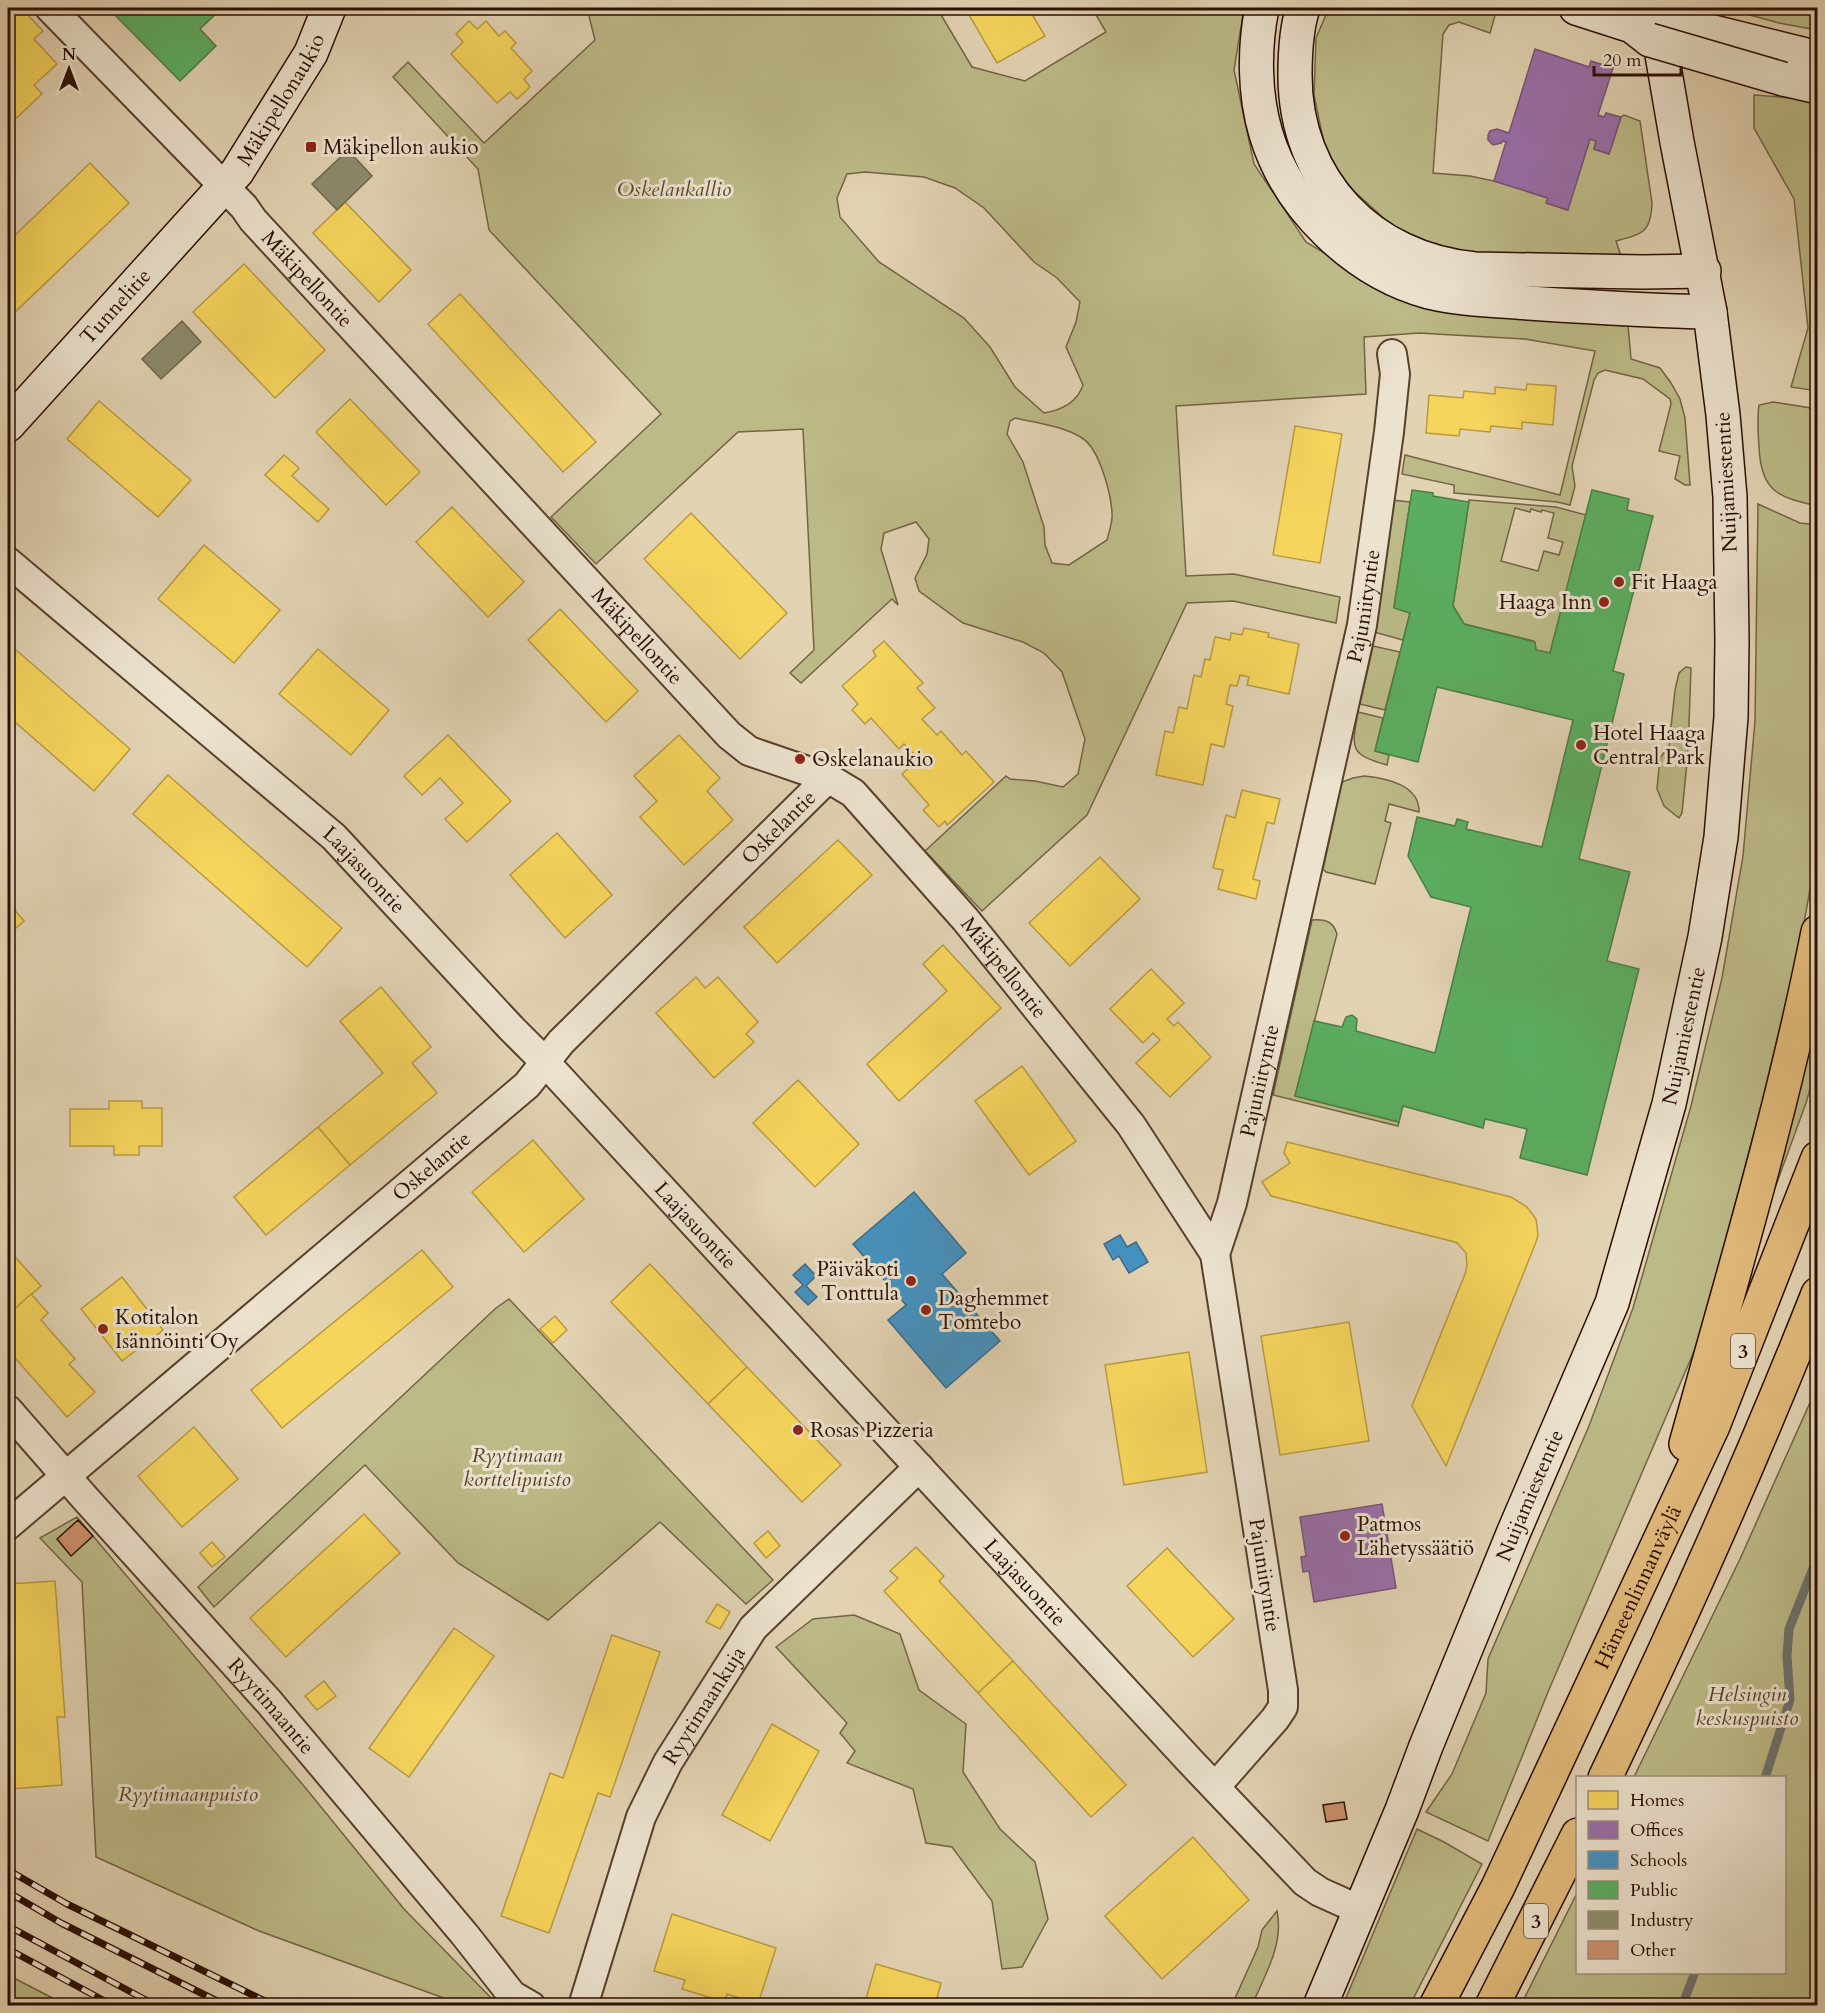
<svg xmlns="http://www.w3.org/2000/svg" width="1825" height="2013" viewBox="0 0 1825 2013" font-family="Cardo,serif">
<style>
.green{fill:#bcba87;stroke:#736444;stroke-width:1.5;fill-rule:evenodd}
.homes{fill:#f6d55c;stroke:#b99a41;stroke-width:1.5}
.offices{fill:#9970ab;stroke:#785378;stroke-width:1.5}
.schools{fill:#4393c3;stroke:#3c6b89;stroke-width:1.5}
.public{fill:#5aae61;stroke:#4c7e44;stroke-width:1.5}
.industry{fill:#8c8c6e;stroke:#6f664e;stroke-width:1.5}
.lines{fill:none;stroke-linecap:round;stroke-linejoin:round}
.stream{stroke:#6e726f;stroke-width:9}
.building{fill:#cd926d;stroke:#2a0f02;stroke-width:1.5}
.street-casing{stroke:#58402e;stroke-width:32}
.secondary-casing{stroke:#2a0f02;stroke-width:36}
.highway-casing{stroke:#2a0f02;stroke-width:36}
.street{stroke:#ece2ce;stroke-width:28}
.secondary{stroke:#ece2ce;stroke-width:33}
.highway{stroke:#e1ba7a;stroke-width:33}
.rail-casing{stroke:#2a0f02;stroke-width:7}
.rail{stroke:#ece2ce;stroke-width:4.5;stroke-dasharray:14;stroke-linecap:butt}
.secondary-bridge-casing{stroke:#2a0f02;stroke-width:36;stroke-linecap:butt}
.secondary-bridge{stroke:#ece2ce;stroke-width:33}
.poi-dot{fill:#8f2418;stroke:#ece2ce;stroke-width:2}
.labels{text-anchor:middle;stroke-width:6;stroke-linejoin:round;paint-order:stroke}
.shield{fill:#ece2ce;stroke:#644e3f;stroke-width:1.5}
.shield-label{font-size:20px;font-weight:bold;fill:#2a0f02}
.street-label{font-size:21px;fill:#2a0f02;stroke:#ece2ce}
.poi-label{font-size:21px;fill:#2a0f02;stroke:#ece2ce;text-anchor:start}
.park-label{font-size:21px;font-style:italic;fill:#56422a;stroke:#ece2ce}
</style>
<rect width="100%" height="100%" fill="#e2d3b3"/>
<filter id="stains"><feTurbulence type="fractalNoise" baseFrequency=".00333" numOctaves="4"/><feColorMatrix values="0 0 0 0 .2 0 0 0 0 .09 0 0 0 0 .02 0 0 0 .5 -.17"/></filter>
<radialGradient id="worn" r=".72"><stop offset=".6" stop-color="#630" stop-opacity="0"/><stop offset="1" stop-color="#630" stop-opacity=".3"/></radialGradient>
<g class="green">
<path d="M587,8h350l35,59 53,14 81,-49 -14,-24h152l-10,62 20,94 52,78 84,51 238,32 3,34 29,9 11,15 9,16 5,19 5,67h-5l-10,-6 5,-23 -21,-5 12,-47 -1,-5 -27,-20 -38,-9 -7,3 -4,7 -22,86 3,20 -5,19 -13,-3 -103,-9v-8l-52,-11 3,-19 155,40 35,-144 -70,-12 -72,-4 -34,-2 -55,4 2,57 -190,12 10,170 48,-2 106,23 -4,26 -103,-22 -46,2 -100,212 -105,96 -57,-60 81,-75 4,3 25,2 28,6 15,-13 7,-35 -23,-67 -18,-19 -21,-11 -60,-19 -44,-32 -4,-13 12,-24 2,-15 -13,-17 -32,11 -3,16 17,56 -6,-6 -91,84 -11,-10 24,-23 -11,-221 -65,3 -142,132 -45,-47 110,-103 -172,-184 -11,-61 -85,-92 15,-15 76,81 111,-103zM865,172l59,5 31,11 29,20 50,54 23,16 23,24 -4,20 -10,25 17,38c-6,18 -21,25 -39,28l-29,-26 -25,-40 -26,-29 -85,-56 -39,-45 -3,-19 10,-24zM1015,418c22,5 48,8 67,20 17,10 29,55 30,75 1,8 -3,19 -5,27l-38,25 -17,-2 -7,-18 -1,-18 -21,-65 -16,-28 3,-13z"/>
<path d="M1329,8h153l14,4 -6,21 -31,-11 -10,3 -6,9 -10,139 37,3 24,5 54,17 -1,5 20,7 23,-71 6,2 -2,8 15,5 12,-37 3,-2 16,6 12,82c-1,29 -9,31 -36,38l5,15 -172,-4 -51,-21 -54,-49 -19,-34 -11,-53 2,-57z"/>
<polygon points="1724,8 1817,8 1817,30 1779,23"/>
<polygon points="1754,95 1817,100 1817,391 1791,387 1808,328 1794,199 1754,128"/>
<path d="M1773,402l44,7v97c-39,-9 -56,-14 -58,-59 -1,-14 -2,-28 0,-42z"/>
<polygon points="1391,500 1410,502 1394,607 1410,613 1403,640 1374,632"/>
<path d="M1469,500l87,7 30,8 -36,138 -14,-3 -2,-9 -70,-17 -11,-18zM1515,508l15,4 1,-3 10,3 1,-2 12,3 -6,25 15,4 -4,13 -15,-4 -6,20 -37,-10z"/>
<polygon points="1758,504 1800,523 1818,525 1817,850 1802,934 1762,1102 1701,1335 1548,1692 1488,1841 1426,1812 1452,1774 1486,1693 1488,1659 1589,1426 1633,1308 1691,1106 1722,978 1743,856 1755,721"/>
<polygon points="1373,646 1400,652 1385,710 1360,704"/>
<polygon points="1686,667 1691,668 1688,752 1682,813 1679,818 1664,806 1657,789 1660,758 1669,746 1675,690 1679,673"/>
<path d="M1358,712l25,6 -8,33 14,4 -2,10c-39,-11 -35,-17 -29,-53z"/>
<path d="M1364,776c22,2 56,9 55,36l-30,-8 -4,17 6,2 -16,61 -49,-12 -3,-3 19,-87 11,-4z"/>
<path d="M1312,920c13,-1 21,1 25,14l-42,162 104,26 -1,4 -125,-31z"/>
<polygon points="1817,986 1817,1065 1806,1103 1763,1221"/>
<polygon points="509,1299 773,1580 746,1604 660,1522 548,1620 458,1563 365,1465 214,1607 198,1587 496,1308"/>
<polygon points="1817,1387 1817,2005 1521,2005 1577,1893 1578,1972 1784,1972 1784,1778 1634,1777 1740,1559"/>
<polygon points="77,1517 308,1791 404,1909 498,2005 463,2005 259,1931 96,1857 82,1582 40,1538"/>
<polygon points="854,1615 900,1634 919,1690 966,1724 963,1772 1000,1829 1035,1862 1048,1919 1022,1967 1002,1969 992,1901 952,1847 926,1843 913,1789 847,1763 855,1751 840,1733 847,1723 776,1647 813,1619"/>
<polygon points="1417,1829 1444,1842 1482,1864 1410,2005 1343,2005"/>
<path d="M1277,1911c7,33 -12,64 -25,94h-20l26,-58 4,-17z"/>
<polygon points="8,1975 66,2005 22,2005 8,1996"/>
</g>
<g class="homes">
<polygon points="8,8 21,8 43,31 34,39 57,64 34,85 42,94 8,126"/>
<polygon points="965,8 1037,8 1030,11 1045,36 997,63"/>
<polygon points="469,21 477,29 486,21 499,36 505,31 516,43 511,48 532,71 524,79 530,87 517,99 510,92 497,103 451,54 463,42 456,34"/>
<polygon points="90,163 129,203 10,317 8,314 8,242"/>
<polygon points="345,202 411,270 379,302 313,233"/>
<polygon points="244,264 325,350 275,398 193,312"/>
<polygon points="460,294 596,442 563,472 428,324"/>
<polygon points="1527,384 1556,386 1553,425 1522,422 1522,429 1491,426 1490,432 1460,429 1459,436 1426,433 1429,395 1463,398 1464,391 1495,394 1495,387 1526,390"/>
<polygon points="350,399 420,472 386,505 316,432"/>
<polygon points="99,401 191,480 158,517 67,439"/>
<polygon points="1295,426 1342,434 1320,563 1273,555"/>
<polygon points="284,455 299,468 292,476 329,509 318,522 265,475"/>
<polygon points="452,507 524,582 488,617 416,542"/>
<polygon points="691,513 787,613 740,659 644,559"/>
<polygon points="204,545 280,610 234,663 158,599"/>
<polygon points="560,609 638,691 606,722 528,640"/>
<polygon points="1244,628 1269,633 1268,637 1299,644 1289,694 1247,685 1249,677 1240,675 1237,686 1230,685 1226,704 1233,706 1224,747 1211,744 1203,785 1156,775 1165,731 1173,733 1179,707 1187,709 1194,675 1201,677 1205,659 1210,660 1215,637 1230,640 1231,633 1242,635"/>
<polygon points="884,641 923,683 917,688 935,708 922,719 937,735 941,731 962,755 966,751 994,782 947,825 945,821 939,827 923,810 929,805 902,774 914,763 909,758 914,754 904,744 899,749 871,718 865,724 852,710 858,704 842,686 876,656 873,651"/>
<polygon points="8,643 130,749 94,791 8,716"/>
<polygon points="318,649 389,710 351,755 279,694"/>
<polygon points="448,735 511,801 467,842 445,819 463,803 440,778 422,795 404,776"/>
<polygon points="679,735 720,778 707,791 733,820 684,865 640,817 657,801 634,776"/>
<polygon points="168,775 342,928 307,967 133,814"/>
<polygon points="1242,790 1280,799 1274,824 1267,822 1253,879 1260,881 1256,899 1218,889 1223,870 1213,868 1226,815 1235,818"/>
<polygon points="557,833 612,895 565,938 510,875"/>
<polygon points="838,840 872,875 777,963 744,927"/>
<polygon points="1100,857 1140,899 1070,966 1029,923"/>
<polygon points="8,902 24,921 8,935"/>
<polygon points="943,945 1001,1008 899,1101 867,1064 947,991 923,964"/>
<polygon points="1151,969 1184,1003 1167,1019 1174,1026 1178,1022 1211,1057 1170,1097 1136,1063 1160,1040 1153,1033 1143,1043 1110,1009"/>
<polygon points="696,977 705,988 718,977 758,1022 746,1034 754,1042 714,1078 656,1013"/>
<polygon points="381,987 431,1047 412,1063 437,1093 350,1165 318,1127 383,1073 340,1021"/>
<polygon points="1022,1066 1076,1141 1029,1175 975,1101"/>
<polygon points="798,1080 859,1144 815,1187 753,1123"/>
<polygon points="109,1101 142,1101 142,1108 162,1108 162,1146 139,1146 139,1155 114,1155 114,1146 70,1146 70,1109 109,1109"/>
<polygon points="318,1127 350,1165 266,1235 234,1197"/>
<polygon points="533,1140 584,1199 524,1252 472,1192"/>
<polygon points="1287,1142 1511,1197 1527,1207 1536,1219 1538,1235 1536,1242 1446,1466 1412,1406 1465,1274 1467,1266 1466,1253 1457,1243 1451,1241 1271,1196 1262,1182 1290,1163 1284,1153"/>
<polygon points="8,1249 41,1286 8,1315"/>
<polygon points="422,1250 453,1287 282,1428 251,1390"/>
<polygon points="650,1264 747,1367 708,1404 611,1302"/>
<polygon points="122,1277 163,1330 122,1361 81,1309"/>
<polygon points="31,1294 48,1313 41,1320 75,1359 69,1364 95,1392 67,1417 8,1350 8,1344 14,1338 8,1330 8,1315"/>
<polygon points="555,1316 567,1330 553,1343 540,1329"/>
<polygon points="1349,1322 1369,1441 1280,1455 1261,1336"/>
<polygon points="1189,1352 1207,1472 1124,1485 1105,1365"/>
<polygon points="747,1367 841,1465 802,1502 708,1404"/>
<polygon points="194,1427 238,1479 182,1527 138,1476"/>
<polygon points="364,1514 400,1553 286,1657 250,1618"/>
<polygon points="768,1531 780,1546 766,1558 754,1543"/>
<polygon points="212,1542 225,1557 212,1567 200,1553"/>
<polygon points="916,1547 944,1576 939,1581 1013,1661 978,1693 884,1591 898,1578 890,1571"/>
<polygon points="1167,1548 1234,1619 1193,1657 1127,1586"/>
<polygon points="55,1581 65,1717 57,1717 62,1785 10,1789 8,1720 13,1720 8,1655 8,1584"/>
<polygon points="717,1604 730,1612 720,1629 706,1622"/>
<polygon points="454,1628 494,1656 409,1777 369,1748"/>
<polygon points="612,1635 660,1652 610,1797 598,1793 549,1933 501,1916 550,1773 563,1778"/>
<polygon points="1013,1661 1126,1785 1091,1817 978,1693"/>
<polygon points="324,1681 336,1696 317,1710 305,1696"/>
<polygon points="772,1724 819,1751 770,1841 722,1815"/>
<polygon points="1193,1837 1249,1900 1162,1979 1105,1916"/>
<polygon points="672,1914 776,1948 758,2004 727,1994 725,2002 682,1989 685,1980 654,1971"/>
<polygon points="876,1964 941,1983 935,2006 864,2006"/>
</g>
<g class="offices">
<polygon points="1535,49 1589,67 1591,61 1613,68 1598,115 1604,117 1606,113 1621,117 1609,154 1594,149 1596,141 1590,139 1568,210 1546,203 1548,198 1494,181 1506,142 1503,141 1501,143 1493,145 1488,140 1488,135 1490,131 1497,129 1509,133"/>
<polygon points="1382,1504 1396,1588 1314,1602 1309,1571 1303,1572 1301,1557 1306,1556 1300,1517"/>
</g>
<g class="schools">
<polygon points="914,1192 966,1253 942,1274 1000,1341 946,1388 888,1320 906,1305 853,1244"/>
<polygon points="1120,1235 1127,1247 1136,1242 1148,1262 1129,1273 1119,1256 1113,1260 1104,1244"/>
<polygon points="805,1264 816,1276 806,1286 817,1297 808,1305 795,1292 803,1285 793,1275"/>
</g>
<g class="public">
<polygon points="108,8 222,8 200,29 216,46 180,81"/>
<polygon points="1412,490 1433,493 1433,496 1469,502 1453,606 1464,624 1535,642 1536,650 1550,653 1592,490 1629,499 1627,510 1653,516 1613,671 1624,674 1579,859 1630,872 1607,961 1639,969 1587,1175 1520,1158 1527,1129 1485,1119 1483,1128 1403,1106 1399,1122 1295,1096 1314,1021 1342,1027 1346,1017 1352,1015 1357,1019 1356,1031 1435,1053 1471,907 1431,897 1408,856 1417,817 1455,826 1457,819 1468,822 1466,829 1542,847 1573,720 1437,687 1418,762 1375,751 1410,613 1394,608"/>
</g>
<g class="industry">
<polygon points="348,150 372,176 337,210 312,184"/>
<polygon points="182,321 201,342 161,379 142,359"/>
</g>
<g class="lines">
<g class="stream">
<polyline points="1765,1778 1790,1700 1787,1656 1789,1629 1818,1556"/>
<polyline points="1682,2006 1695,1972"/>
</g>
</g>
<g class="building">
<polygon points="78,1520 93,1536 71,1556 57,1539"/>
<polygon points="1344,1802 1347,1819 1326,1822 1323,1805"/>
</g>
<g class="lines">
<defs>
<g id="street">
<path id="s1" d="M50,8l194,199 9,13 476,515 20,16 79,27 25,15 112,126 166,206 84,129"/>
<path id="s2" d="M8,562l326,275 177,191 33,33 646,700 115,121 15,10 40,18"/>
<path id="s3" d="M8,1410l76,87 185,205 196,233 47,60 19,11"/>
<path id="s4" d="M8,1525l519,-440 34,-43 267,-264"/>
<path id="s5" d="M1216,1786l59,-67 8,-12v-17l-68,-436 17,-51 130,-578 27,-193 6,-58 -3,-20"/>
<path id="s6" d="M583,2006l58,-189 27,-55 85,-134 166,-161"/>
</g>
<g id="secondary">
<path d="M1262,8c-8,40 -8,86 4,126 22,73 89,138 163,158 33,8 67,8 100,11 60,4 120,8 181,9"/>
<path d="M1303,8c-7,21 -8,45 -8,67 0,106 75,184 180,194l168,3 61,-1"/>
<polyline points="1576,8 1632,26 1650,40"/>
<polyline points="1665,20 1818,58"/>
<polyline points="1783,79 1818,87"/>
<path id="s7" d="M8,425l229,-253 74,-119 18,-45"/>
<path id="s8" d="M1320,2006l82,-196 24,-64 89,-217 97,-226 57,-199 36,-167 16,-100 10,-120 1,-76 -2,-144 -7,-82 -13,-103 -33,-170 -23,-134"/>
</g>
<g id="highway">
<path d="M1686,1444c47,-169 98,-339 132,-512"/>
<path d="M1605,1778c76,-159 148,-320 213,-484"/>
<path id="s9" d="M1436,2006l62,-119 215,-461 105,-268"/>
<polyline points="1492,2006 1578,1835"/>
</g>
</defs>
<use href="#street" class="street-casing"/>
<use href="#secondary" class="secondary-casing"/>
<use href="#highway" class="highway-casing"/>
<use href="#street" class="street"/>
<use href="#secondary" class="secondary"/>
<use href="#highway" class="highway"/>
<defs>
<g id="rail">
<polyline points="8,1870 67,1904 275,2006"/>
<polyline points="8,1892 61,1923 227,2006"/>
<polyline points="8,1926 157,2006"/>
<polyline points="8,1949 114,2006"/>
</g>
</defs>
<use href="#rail" class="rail-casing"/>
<use href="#rail" class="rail"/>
<defs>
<polyline id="secondary-bridge" points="1650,40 1783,79"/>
</defs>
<use href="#secondary-bridge" class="secondary-bridge-casing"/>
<use href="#secondary-bridge" class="secondary-bridge"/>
</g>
<g class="poi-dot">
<rect x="305" y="141" width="12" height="12" rx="3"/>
<circle cx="1619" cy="582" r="6"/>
<circle cx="1604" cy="602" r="6"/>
<circle cx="1581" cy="745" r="6"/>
<circle cx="800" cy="759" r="6"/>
<circle cx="911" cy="1281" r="6"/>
<circle cx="926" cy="1310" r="6"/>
<circle cx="103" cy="1329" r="6"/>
<circle cx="798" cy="1430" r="6"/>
<circle cx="1345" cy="1536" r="6"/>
</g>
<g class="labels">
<g class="shield">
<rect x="1731" y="1334" width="24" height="34" rx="4.5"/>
<rect x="1524" y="1904" width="24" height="34" rx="4.5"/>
</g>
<g class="shield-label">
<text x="1743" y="1358">3</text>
<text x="1536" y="1928">3</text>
</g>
<g class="street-label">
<text dy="7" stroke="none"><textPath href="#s7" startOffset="426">Mäkipellonaukio</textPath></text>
<text dy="7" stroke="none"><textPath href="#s1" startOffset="374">Mäkipellontie</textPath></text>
<text dy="7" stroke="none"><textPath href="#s7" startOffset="160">Tunnelitie</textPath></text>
<text transform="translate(1726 482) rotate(-93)" y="7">Nuijamiestentie</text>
<text dy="7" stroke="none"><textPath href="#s5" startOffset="1227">Pajuniityntie</textPath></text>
<text dy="7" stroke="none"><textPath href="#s1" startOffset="860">Mäkipellontie</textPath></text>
<text dy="7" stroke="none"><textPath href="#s4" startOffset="1041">Oskelantie</textPath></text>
<text dy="7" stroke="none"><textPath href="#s2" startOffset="471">Laajasuontie</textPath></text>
<text dy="7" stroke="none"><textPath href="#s1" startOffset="1364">Mäkipellontie</textPath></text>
<text dy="7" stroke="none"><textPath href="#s8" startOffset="1038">Nuijamiestentie</textPath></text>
<text dy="7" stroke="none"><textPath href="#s5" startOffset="741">Pajuniityntie</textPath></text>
<text dy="7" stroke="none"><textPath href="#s4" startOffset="555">Oskelantie</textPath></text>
<text dy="7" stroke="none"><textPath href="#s2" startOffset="957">Laajasuontie</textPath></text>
<text dy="7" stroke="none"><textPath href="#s8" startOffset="552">Nuijamiestentie</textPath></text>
<text transform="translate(1265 1575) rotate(81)" y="7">Pajuniityntie</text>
<text dy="7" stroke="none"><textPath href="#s2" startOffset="1443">Laajasuontie</textPath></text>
<text dy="7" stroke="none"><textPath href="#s9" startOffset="465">Hämeenlinnanväylä</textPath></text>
<text dy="7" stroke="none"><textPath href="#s6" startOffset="326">Ryytimaankuja</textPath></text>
<text dy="7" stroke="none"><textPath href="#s3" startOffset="396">Ryytimaantie</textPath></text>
</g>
<g class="poi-label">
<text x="323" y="154">Mäkipellon aukio</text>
<text x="1631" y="589">Fit Haaga</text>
<text x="1592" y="609" text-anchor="end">Haaga Inn</text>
<text x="1593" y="740">Hotel Haaga<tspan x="1593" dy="24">Central Park</tspan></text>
<text x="812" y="766">Oskelanaukio</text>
<text x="899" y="1276" text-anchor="end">Päiväkoti<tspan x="899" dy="24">Tonttula</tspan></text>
<text x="938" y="1305">Daghemmet<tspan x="938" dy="24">Tomtebo</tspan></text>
<text x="115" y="1324">Kotitalon<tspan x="115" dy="24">Isännöinti Oy</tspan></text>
<text x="810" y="1437">Rosas Pizzeria</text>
<text x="1357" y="1531">Patmos<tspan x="1357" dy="24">Lähetyssäätiö</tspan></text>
</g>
<g class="park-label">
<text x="674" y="196">Oskelankallio</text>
<text x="517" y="1462">Ryytimaan<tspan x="517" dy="24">korttelipuisto</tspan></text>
<text x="1747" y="1701">Helsingin<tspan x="1747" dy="24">keskuspuisto</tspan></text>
<text x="188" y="1801">Ryytimaanpuisto</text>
</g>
</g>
<rect width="1825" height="2013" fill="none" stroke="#e2d3b3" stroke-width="30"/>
<rect x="9" y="9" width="1807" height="1995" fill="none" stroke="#2a0f02" stroke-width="3"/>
<rect x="15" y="15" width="1795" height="1983" fill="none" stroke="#2a0f02" stroke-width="1.5"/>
<rect x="1576" y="1776" width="210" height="198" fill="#ece2ce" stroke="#9e8e7c" stroke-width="1.5"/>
<rect x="1588" y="1791" width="30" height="18" fill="#f6d55c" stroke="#9e8e7c" stroke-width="1.5"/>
<text x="1630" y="1806" font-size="18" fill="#2a0f02">Homes</text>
<rect x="1588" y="1821" width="30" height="18" fill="#9970ab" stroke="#9e8e7c" stroke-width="1.5"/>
<text x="1630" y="1836" font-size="18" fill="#2a0f02">Offices</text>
<rect x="1588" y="1851" width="30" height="18" fill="#4393c3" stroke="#9e8e7c" stroke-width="1.5"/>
<text x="1630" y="1866" font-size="18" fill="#2a0f02">Schools</text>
<rect x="1588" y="1881" width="30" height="18" fill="#5aae61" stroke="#9e8e7c" stroke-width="1.5"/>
<text x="1630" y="1896" font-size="18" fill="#2a0f02">Public</text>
<rect x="1588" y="1911" width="30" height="18" fill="#8c8c6e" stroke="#9e8e7c" stroke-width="1.5"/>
<text x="1630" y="1926" font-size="18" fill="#2a0f02">Industry</text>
<rect x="1588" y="1941" width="30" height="18" fill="#cd926d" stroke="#9e8e7c" stroke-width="1.5"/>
<text x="1630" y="1956" font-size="18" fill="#2a0f02">Other</text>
<g transform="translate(69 69)" stroke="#ece2ce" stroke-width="4.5" paint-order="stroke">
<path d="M0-4.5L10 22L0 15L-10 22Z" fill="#2a0f02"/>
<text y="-9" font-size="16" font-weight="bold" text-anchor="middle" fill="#2a0f02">N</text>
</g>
<path d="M1594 66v9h87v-9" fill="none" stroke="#2a0f02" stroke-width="3"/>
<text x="1603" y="66" font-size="18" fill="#2a0f02" stroke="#ece2ce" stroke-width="4.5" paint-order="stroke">20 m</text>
<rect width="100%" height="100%" filter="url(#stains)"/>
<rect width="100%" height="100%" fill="url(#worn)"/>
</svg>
